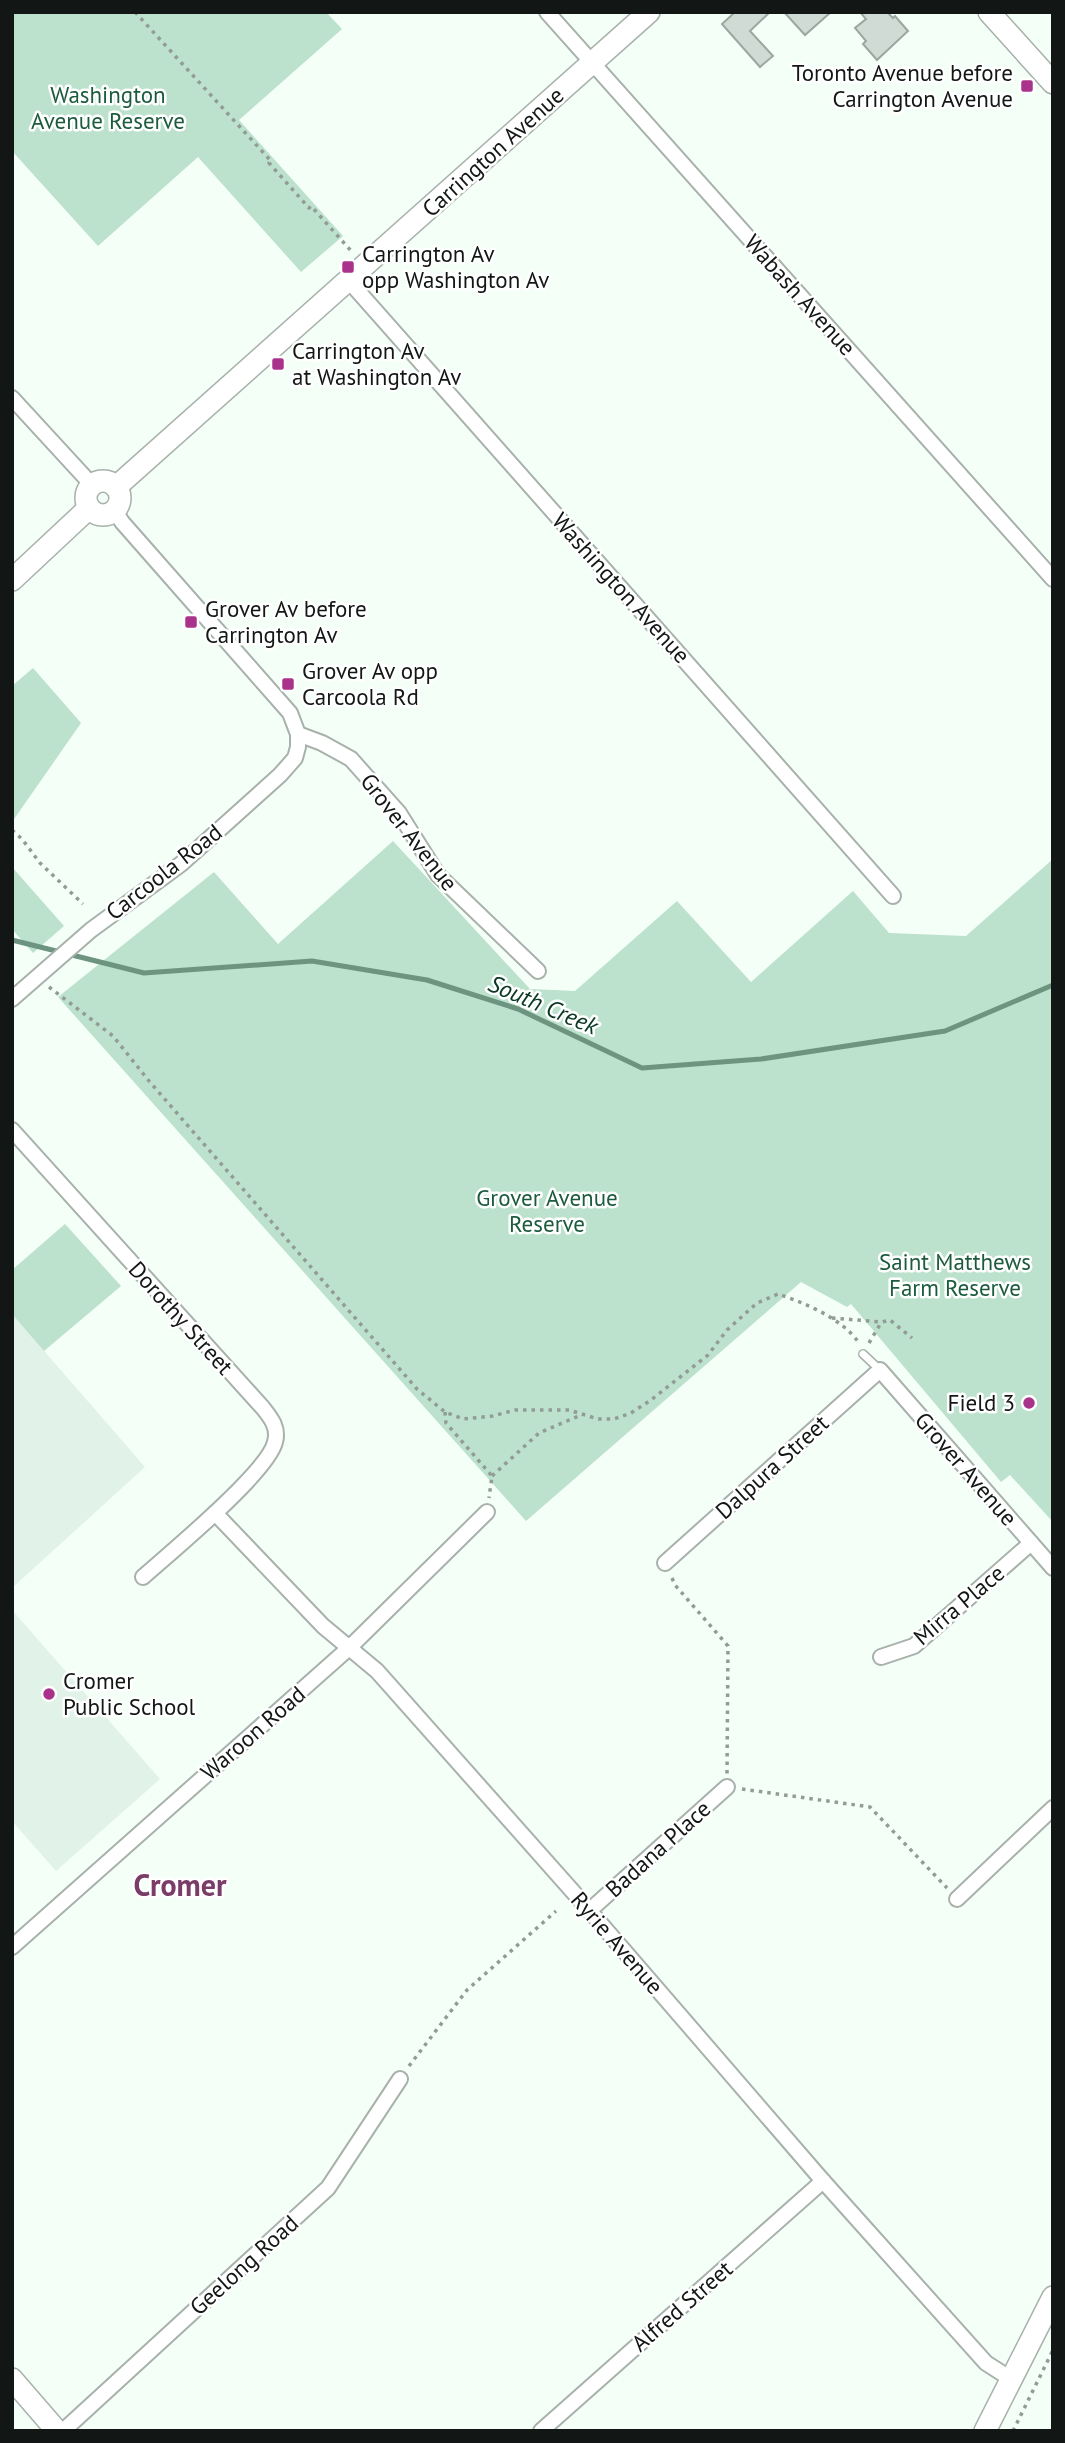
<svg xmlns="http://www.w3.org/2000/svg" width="1065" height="2443" viewBox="0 0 1065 2443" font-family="'PT Sans',sans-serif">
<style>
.built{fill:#e1f2e8}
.green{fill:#bce1cc}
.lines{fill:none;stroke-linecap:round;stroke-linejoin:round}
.stream{stroke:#6c947e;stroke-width:5}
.building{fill:#d1dbd5;stroke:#9da7a1;stroke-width:2}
.lane-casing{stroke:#a8b1ab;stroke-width:10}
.street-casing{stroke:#a8b1ab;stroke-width:18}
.secondary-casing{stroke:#a8b1ab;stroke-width:24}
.path{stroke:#939b96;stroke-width:3.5;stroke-dasharray:3.5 5;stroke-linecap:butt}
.lane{stroke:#fff;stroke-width:7}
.street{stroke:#fff;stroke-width:14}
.secondary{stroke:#fff;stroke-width:21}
.poi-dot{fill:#a9338b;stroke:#fff;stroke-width:2.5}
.labels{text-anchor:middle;stroke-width:5;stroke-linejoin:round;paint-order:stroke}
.poi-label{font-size:23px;fill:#121614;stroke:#fff;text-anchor:start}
.park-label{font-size:23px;fill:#1c5b3e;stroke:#fff}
.street-label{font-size:23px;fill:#121614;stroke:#fff}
.water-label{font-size:24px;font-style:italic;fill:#0a3824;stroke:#fff}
.district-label{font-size:30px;font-weight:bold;fill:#793d67;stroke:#fff}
</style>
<rect width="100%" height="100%" fill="#f4fff8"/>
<g class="built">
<polygon points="12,1314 145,1467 12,1588"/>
<polygon points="12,1610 160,1779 56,1871 12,1821"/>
</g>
<g class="green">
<polygon points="12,12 326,12 342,29 239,120 343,236 301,272 198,157 98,246 12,151"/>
<polygon points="33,668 81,723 12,822 12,686"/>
<polygon points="393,841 530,989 575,991 677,901 751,982 853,891 889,933 966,936 1053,859 1053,1522 1010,1475 1001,1482 851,1304 847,1307 801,1282 526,1521 58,997 214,872 278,944"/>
<polygon points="12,867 64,926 33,953 12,929"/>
<polygon points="65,1224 121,1286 44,1351 12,1314 12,1270"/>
</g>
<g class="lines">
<polyline class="stream" points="12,940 144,973 312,961 427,980 518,1009 642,1068 761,1059 945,1031 1053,985"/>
</g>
<g class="building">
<polygon points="735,12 770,12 750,31 773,56 760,67 722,24"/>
<polygon points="784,12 831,12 805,35"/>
<polygon points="860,12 887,12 893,18 895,16 908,31 877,60 863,44 866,41 855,28 866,19"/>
</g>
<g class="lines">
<defs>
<polyline id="lane" points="863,1354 880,1370"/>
<g id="street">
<polyline points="547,12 1053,579"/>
<polyline points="349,281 893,896"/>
<polyline points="12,398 92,485"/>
<polyline points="298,734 322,743 351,759 399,813 438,875 538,971"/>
<polyline points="12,999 91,930 181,864 280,775 295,758 298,747 298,734 290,713 122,522 115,511"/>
<path d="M12,1130l251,278c8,10 16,20 12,34 -7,30 -105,111 -132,135"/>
<polyline points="215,1513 323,1626 377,1671 575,1894 823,2181 986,2363 1011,2379"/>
<polyline points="665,1563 880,1370 1053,1568"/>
<polyline points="881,1657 914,1646 1031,1543"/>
<polyline points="957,1899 1053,1808"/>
<polyline points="589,1911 727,1787"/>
<polyline points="12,1947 349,1648 487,1512"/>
<polyline points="63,2431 328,2188 400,2079"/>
<polyline points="541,2431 823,2181"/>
</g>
<g id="secondary">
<polyline points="989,12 1053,83"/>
<circle cx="103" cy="498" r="17"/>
<polyline points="116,487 649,12"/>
<polyline points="12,580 89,508"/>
<polyline points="12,2379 57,2431"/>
<polyline points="985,2431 1053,2297"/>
</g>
</defs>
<use href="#lane" class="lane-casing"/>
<use href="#street" class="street-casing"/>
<use href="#secondary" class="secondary-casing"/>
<g class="path">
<polyline points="135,12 271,161 269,163 309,208 311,206 353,253"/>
<polyline points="12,830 22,839 40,863 83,904"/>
<path d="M49,987l64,49 36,45 268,308 28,23 18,7 30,-3 22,-6h54l29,9h16l17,-6 20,-13 57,-45 19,-25 30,-27 21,-9c27,9 65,25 81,49"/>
<polyline points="832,1318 882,1322 890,1320 912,1338"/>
<polyline points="869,1343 881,1323"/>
<polyline points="445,1412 446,1423 492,1476 489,1498"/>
<polyline points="492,1476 539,1433 581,1415"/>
<polyline points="672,1578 675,1585 728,1646 727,1774"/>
<polyline points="742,1789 870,1807 947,1888"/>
<polyline points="409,2066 467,1990 556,1911"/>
<polyline points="1013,2431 1053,2350"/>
</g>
<use href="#lane" class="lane"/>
<use href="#street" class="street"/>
<use href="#secondary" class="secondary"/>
</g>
<g class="poi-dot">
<rect x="1020" y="79" width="14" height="14" rx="3.5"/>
<rect x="341" y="260" width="14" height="14" rx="3.5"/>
<rect x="271" y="357" width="14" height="14" rx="3.5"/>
<rect x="184" y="615" width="14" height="14" rx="3.5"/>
<rect x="281" y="677" width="14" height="14" rx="3.5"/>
<circle cx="1029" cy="1403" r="7"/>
<circle cx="49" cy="1694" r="7"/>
</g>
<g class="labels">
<g class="poi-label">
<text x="1013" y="81" text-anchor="end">Toronto Avenue before<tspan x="1013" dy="26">Carrington Avenue</tspan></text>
<text x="362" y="262">Carrington Av<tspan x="362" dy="26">opp Washington Av</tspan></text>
<text x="292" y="359">Carrington Av<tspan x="292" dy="26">at Washington Av</tspan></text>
<text x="205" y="617">Grover Av before<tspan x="205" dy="26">Carrington Av</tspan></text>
<text x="302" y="679">Grover Av opp<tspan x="302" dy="26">Carcoola Rd</tspan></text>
<text x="1015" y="1411" text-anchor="end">Field 3</text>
<text x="63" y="1689">Cromer<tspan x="63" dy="26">Public School</tspan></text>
</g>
<g class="park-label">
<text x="108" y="103">Washington<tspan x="108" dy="26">Avenue Reserve</tspan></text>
<text x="547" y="1206">Grover Avenue<tspan x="547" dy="26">Reserve</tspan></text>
<text x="955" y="1270">Saint Matthews<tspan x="955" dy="26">Farm Reserve</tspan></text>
</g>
<g class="street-label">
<text transform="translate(493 152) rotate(-42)" y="8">Carrington Avenue</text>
<text transform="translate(800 295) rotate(48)" y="8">Wabash Avenue</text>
<text transform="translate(621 588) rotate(48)" y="8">Washington Avenue</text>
<text transform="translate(409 832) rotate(52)" y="8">Grover Avenue</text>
<text transform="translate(164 872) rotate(-38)" y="8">Carcoola Road</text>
<text transform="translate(181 1318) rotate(48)" y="8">Dorothy Street</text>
<text transform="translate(772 1467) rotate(-42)" y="8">Dalpura Street</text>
<text transform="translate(966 1469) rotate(49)" y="8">Grover Avenue</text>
<text transform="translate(959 1605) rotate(-40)" y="8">Mirra Place</text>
<text transform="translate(253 1733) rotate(-41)" y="8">Waroon Road</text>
<text transform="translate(658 1849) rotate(-42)" y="8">Badana Place</text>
<text transform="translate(617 1943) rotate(49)" y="8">Ryrie Avenue</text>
<text transform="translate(244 2265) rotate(-42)" y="8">Geelong Road</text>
<text transform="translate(682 2306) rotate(-41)" y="8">Alfred Street</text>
</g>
<g class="water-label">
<text transform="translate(543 1005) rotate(23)" y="8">South Creek</text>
</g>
<g class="district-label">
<text x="180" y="1896">Cromer</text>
</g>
</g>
<rect width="1065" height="2443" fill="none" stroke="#121614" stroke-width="28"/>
</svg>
